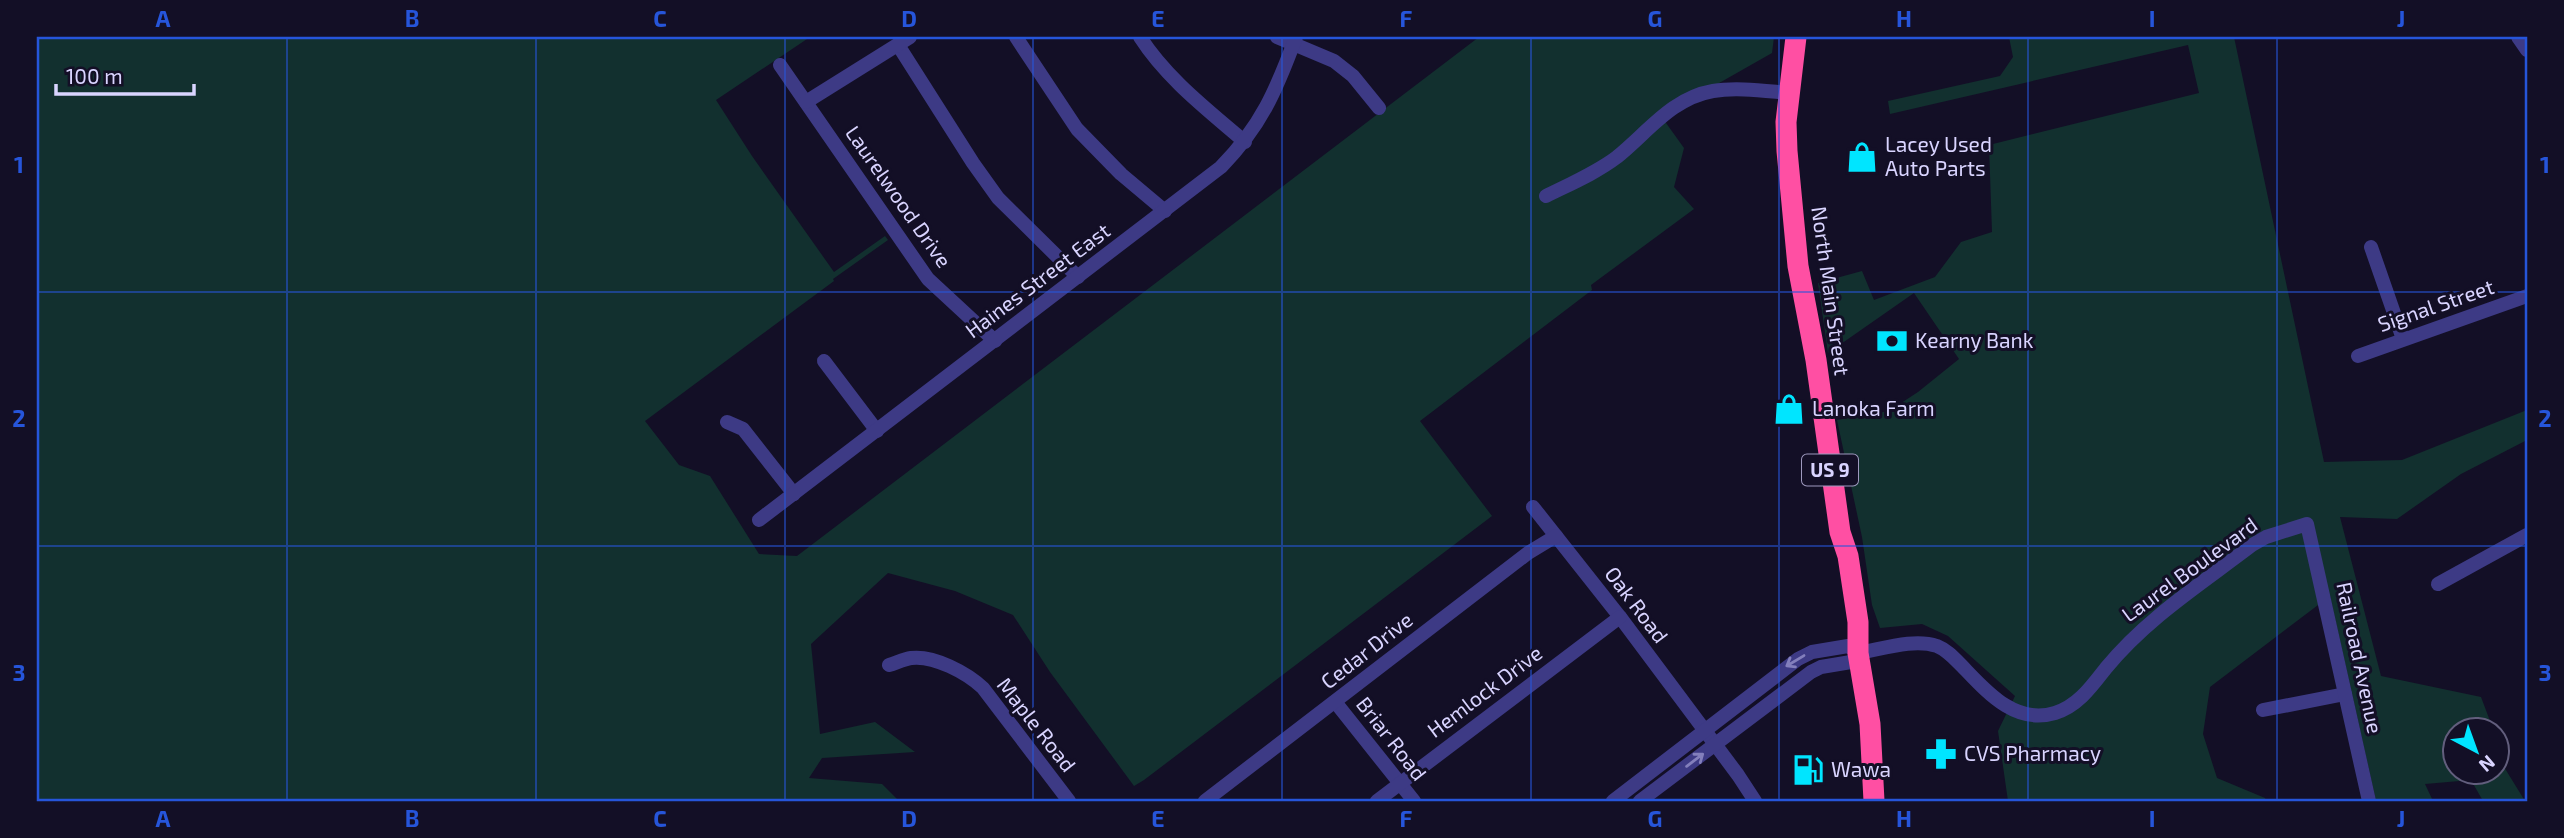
<svg xmlns="http://www.w3.org/2000/svg" width="2564" height="838" viewBox="0 0 2564 838" font-family="'Exo 2',sans-serif">
<style>
.green{fill:#12302f}
.lines{fill:none;stroke-linecap:round;stroke-linejoin:round}
.minor{stroke:#3d3a85;stroke-width:14}
.highway{stroke:#ff4fa3;stroke-width:21}
.oneway{stroke:#837fbc}
.grid{fill:none;stroke:#2655da;stroke-width:2;stroke-opacity:0.55}
.labels{text-anchor:middle;stroke-width:6;stroke-linejoin:round;paint-order:stroke}
.shield{fill:#130f26;stroke:#9e99be;stroke-width:2}
.shield-label{font-size:19px;font-weight:bold;fill:#d9d4ff}
.poi-label{font-size:21px;fill:#d9d4ff;stroke:#130f26;text-anchor:start}
.street-label{font-size:21px;fill:#d9d4ff;stroke:#130f26}
.neatline{fill:none;stroke:#2655da;stroke-width:2.5}
.grid-label{font-size:23px;text-anchor:middle;font-weight:bold;fill:#2655da}
</style>
<rect width="100%" height="100%" fill="#130f26"/>
<g class="green">
<polygon points="37,37 810,37 716,100 752,156 834,272 885,236 888,240 833,279 834,281 645,421 679,465 710,476 759,554 797,556 1479,37 1774,37 1772,53 1661,116 1684,148 1674,187 1694,209 1591,285 1592,290 1420,421 1492,516 1144,780 1134,786 1050,672 1013,615 955,591 888,573 811,644 820,734 875,722 915,752 822,758 809,778 882,784 899,801 37,801"/>
<polygon points="2009,37 2234,37 2324,462 2402,460 2527,410 2527,440 2461,474 2397,519 2340,517 2381,676 2481,697 2493,729 2456,730 2456,772 2498,772 2498,745 2504,767 2525,801 2483,801 2471,780 2425,784 2433,801 2376,801 2330,596 2210,687 2203,734 2217,778 2265,798 2266,801 2008,801 1998,731 2015,696 1948,636 1922,624 1880,628 1872,605 1862,537 1837,420 1889,411 1918,392 1959,359 1914,293 1828,353 1818,283 1862,271 1874,300 1935,277 1961,242 1992,232 1989,145 2199,93 2188,45 1890,114 1888,101 2000,76 2013,57"/>
</g>
<g class="lines">
<g class="minor">
<polyline points="1016,37 1077,129 1121,174 1165,211"/>
<path d="M1140,37c27,42 68,73 105,105"/>
<polyline points="1277,37 1334,61 1353,76 1379,108"/>
<polyline points="2518,37 2527,50"/>
<polyline points="898,45 973,163 998,198 1078,277"/>
<polyline points="780,65 928,279 995,341"/>
<polyline points="806,102 910,37"/>
<path d="M1546,196c24,-12 50,-23 71,-39 31,-25 55,-59 96,-66 24,-4 52,0 76,2"/>
<polyline points="2371,247 2403,339"/>
<polyline points="2358,356 2527,296"/>
<polyline points="824,361 877,431"/>
<polyline points="727,422 743,429 794,494"/>
<polyline points="1533,507 1620,617 1738,775 1755,801"/>
<path d="M759,520l462,-353c40,-41 55,-76 75,-130"/>
<polyline points="2438,584 2527,535"/>
<path d="M889,665c7,-2 15,-6 22,-7 23,-3 56,15 72,30l86,113"/>
<polyline points="1336,703 1414,801"/>
<polyline points="2263,710 2345,694"/>
<polyline points="1205,801 1528,553 1556,536"/>
<polyline points="1377,801 1620,617"/>
<polyline points="1613,801 1798,659 1812,652 1848,646 1858,653"/>
<path d="M1640,801l171,-129 10,-5 30,-5 7,-9c24,-4 56,-15 79,-7 10,4 17,12 25,20 25,26 53,59 93,47 23,-7 37,-27 51,-45 41,-50 95,-84 146,-123l14,-8 41,-13 62,277"/>
</g>
<polyline class="highway" points="1796,37 1786,122 1787,151 1798,266 1816,360 1840,532 1848,556 1858,622 1858,653 1870,724 1874,801"/>
</g>
<defs><path id="oneway-shaft" d="M-6 0H5M1.5-3L5.5 0L1.5 3" fill="none" stroke-width="1.6" stroke-linecap="round" stroke-linejoin="round" transform="scale(1.75)"/></defs>
<g class="oneway">
<use href="#oneway-shaft" transform="translate(1795 661) rotate(149)"/>
<use href="#oneway-shaft" transform="translate(1695 760) rotate(-37)"/>
</g>
<path class="grid" d="M287,37v764M536,37v764M785,37v764M1033,37v764M1282,37v764M1531,37v764M1779,37v764M2028,37v764M2277,37v764M37,292h2490M37,546h2490"/>
<defs>
<symbol id="shop-bare" viewBox="-9 -9 18 18"><path d="M-5-2.5h2.3a2.7 3.5 0 0 1 5.4 0H5L5.5 6h-11ZM-1.5-2.5h3a1.5 2.3 0 0 0-3 0Z" fill="#00e5ff" stroke="#130f26" stroke-width="2.5" paint-order="stroke"/></symbol>
<symbol id="bank-bare" viewBox="-9 -9 18 18"><path d="M-6-4H6V4H-6ZM0-2.3a2.3 2.3 0 1 0 0 4.6a2.3 2.3 0 1 0 0-4.6Z" fill="#00e5ff" stroke="#130f26" stroke-width="2.5" paint-order="stroke"/></symbol>
<symbol id="pharmacy-bare" viewBox="-9 -9 18 18"><path d="M-2-6h4v4h4v4h-4v4h-4v-4h-4v-4h4Z" fill="#00e5ff" stroke="#130f26" stroke-width="2.5" paint-order="stroke"/></symbol>
<symbol id="fuel-bare" viewBox="-9 -9 18 18"><path d="M-5.5-6h7V0h2V4h1.3V-2.5L3-4.5l.8-.8L6-3V5H2.5V1h-1V6h-7ZM-4.2-4.7v3.2H.2V-4.7Z" fill="#00e5ff" stroke="#130f26" stroke-width="2.5" paint-order="stroke"/></symbol>
</defs>
<g fill-rule="evenodd">
<use href="#shop-bare" x="1840" y="135" width="44" height="44"/>
<use href="#bank-bare" x="1870" y="319" width="44" height="44"/>
<use href="#shop-bare" x="1767" y="387" width="44" height="44"/>
<use href="#pharmacy-bare" x="1919" y="732" width="44" height="44"/>
<use href="#fuel-bare" x="1786" y="748" width="44" height="44"/>
</g>
<g class="labels">
<rect class="shield" x="1802" y="454.5" width="56" height="31" rx="5"/>
<g class="shield-label">
<text x="1830" y="477">US 9</text>
</g>
<g class="poi-label">
<text x="1885" y="152">Lacey Used<tspan x="1885" dy="24">Auto Parts</tspan></text>
<text x="1915" y="348">Kearny Bank</text>
<text x="1812" y="416">Lanoka Farm</text>
<text x="1964" y="761">CVS Pharmacy</text>
<text x="1831" y="777">Wawa</text>
</g>
<g class="street-label">
<text transform="translate(898 197) rotate(55)" y="7">Laurelwood Drive</text>
<text transform="translate(1038 281) rotate(-37)" y="7">Haines Street East</text>
<text transform="translate(1830 291) rotate(82)" y="7">North Main Street</text>
<text transform="translate(2436 306) rotate(-19)" y="7">Signal Street</text>
<text transform="translate(2190 570) rotate(-36)" y="7">Laurel Boulevard</text>
<text transform="translate(1636 605) rotate(53)" y="7">Oak Road</text>
<text transform="translate(1367 651) rotate(-38)" y="7">Cedar Drive</text>
<text transform="translate(2359 658) rotate(78)" y="7">Railroad Avenue</text>
<text transform="translate(1485 692) rotate(-37)" y="7">Hemlock Drive</text>
<text transform="translate(1036 725) rotate(52)" y="7">Maple Road</text>
<text transform="translate(1391 739) rotate(52)" y="7">Briar Road</text>
</g>
</g>
<rect width="2564" height="838" fill="none" stroke="#130f26" stroke-width="77"/>
<g transform="translate(2476 751) rotate(139)"><circle r="33" fill="#130f26" stroke="#625e7d" stroke-width="2"/>
<path d="M0-5L12 26L0 18L-12 26Z" fill="#00e5ff"/>
<text y="-10" font-size="19" font-weight="bold" text-anchor="middle" fill="#d9d4ff">N</text>
</g>
<path d="M56 84v10h138v-10" fill="none" stroke="#d9d4ff" stroke-width="3.5"/>
<text x="66" y="84" font-size="21" fill="#d9d4ff" stroke="#130f26" stroke-width="5" paint-order="stroke">100 m</text>
<rect x="38" y="38" width="2488" height="762" class="neatline"/>
<g class="grid-label">
<text x="163" y="27">A</text>
<text x="412" y="27">B</text>
<text x="660" y="27">C</text>
<text x="909" y="27">D</text>
<text x="1158" y="27">E</text>
<text x="1406" y="27">F</text>
<text x="1655" y="27">G</text>
<text x="1904" y="27">H</text>
<text x="2152" y="27">I</text>
<text x="2401" y="27">J</text>
<text x="19" y="173">1</text>
<text x="2545" y="173">1</text>
<text x="19" y="427">2</text>
<text x="2545" y="427">2</text>
<text x="19" y="681">3</text>
<text x="2545" y="681">3</text>
<text x="163" y="827">A</text>
<text x="412" y="827">B</text>
<text x="660" y="827">C</text>
<text x="909" y="827">D</text>
<text x="1158" y="827">E</text>
<text x="1406" y="827">F</text>
<text x="1655" y="827">G</text>
<text x="1904" y="827">H</text>
<text x="2152" y="827">I</text>
<text x="2401" y="827">J</text>
</g>
</svg>
